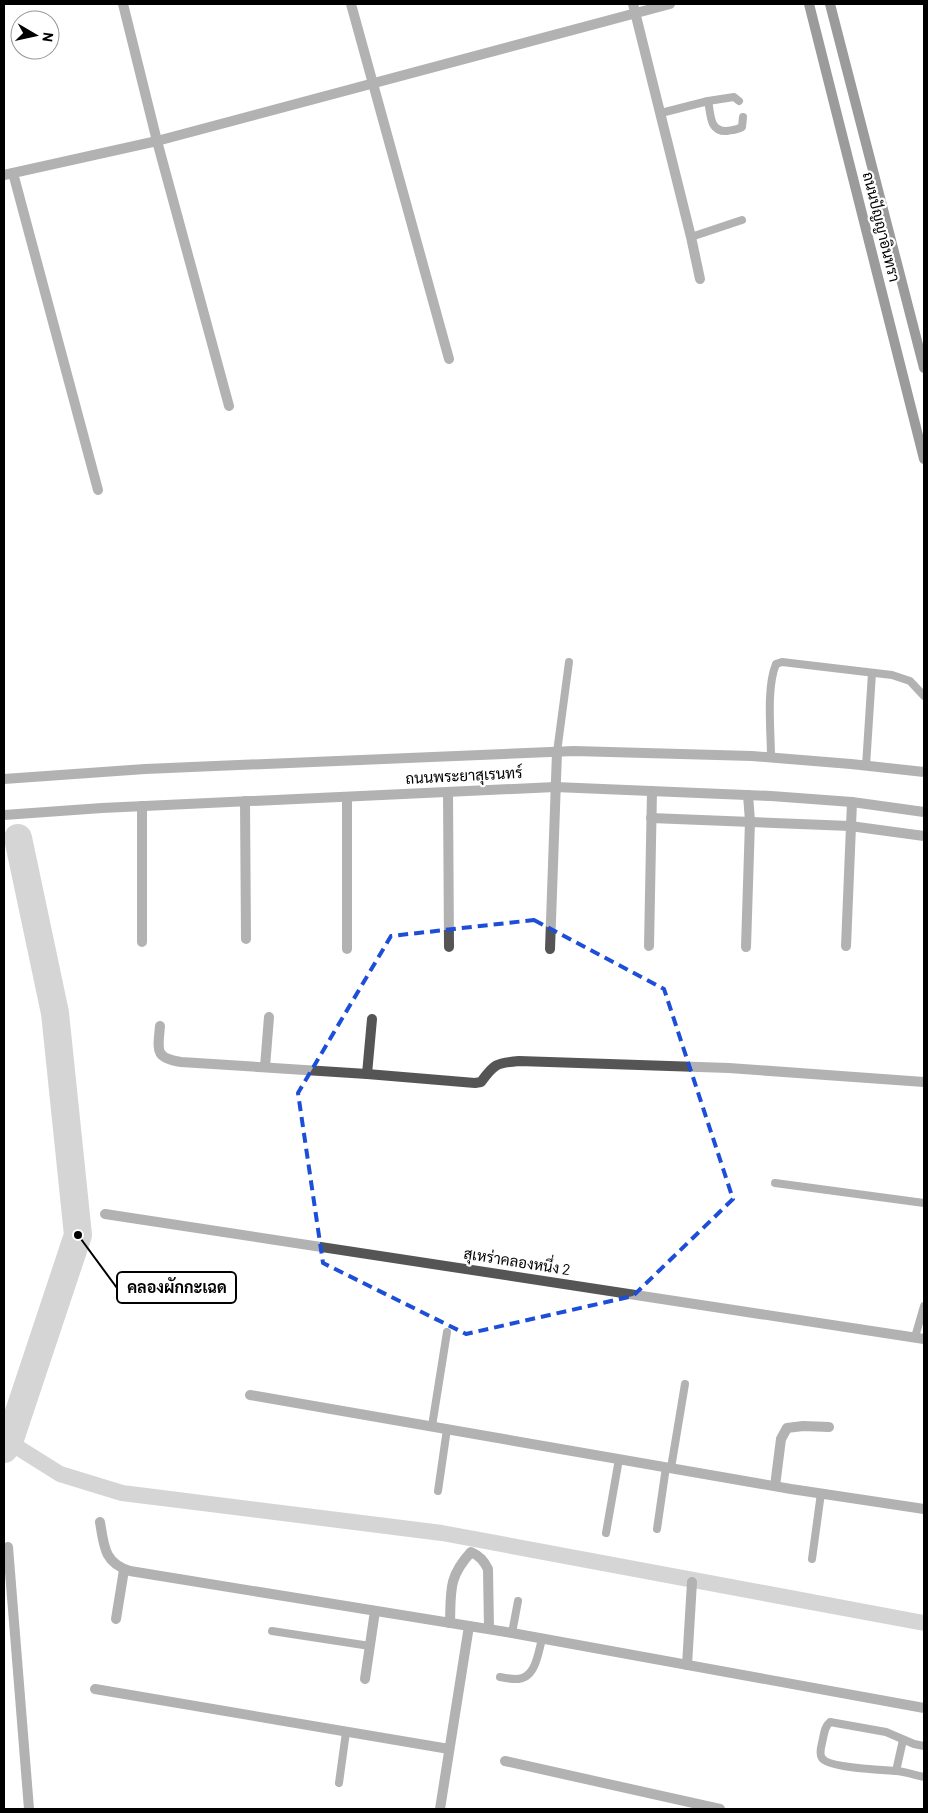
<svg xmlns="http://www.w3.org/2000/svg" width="928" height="1813" viewBox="0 0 928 1813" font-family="Barlow,Sarabun,sans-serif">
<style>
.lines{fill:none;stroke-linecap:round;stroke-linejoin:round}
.canal{stroke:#a3a3a3;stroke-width:16}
.river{stroke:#a3a3a3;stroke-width:28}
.service{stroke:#555;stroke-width:8}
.minor{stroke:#555;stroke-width:10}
.tertiary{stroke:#555;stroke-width:10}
.secondary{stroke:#222;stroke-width:10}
.marked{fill:none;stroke:#1d4ed8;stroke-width:4;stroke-dasharray:10 6;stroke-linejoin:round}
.labels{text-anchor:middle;stroke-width:4.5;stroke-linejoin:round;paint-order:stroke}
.street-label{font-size:15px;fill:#000;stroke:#fff}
.leader{fill:none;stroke:#000;stroke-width:2}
.callout-dot{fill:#000;stroke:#fff;stroke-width:2}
.callout{fill:#fff;stroke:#000;stroke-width:2}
.callout-label{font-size:16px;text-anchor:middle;font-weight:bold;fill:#000}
</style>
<rect width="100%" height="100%" fill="#fff"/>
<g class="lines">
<polyline class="canal" points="9,1442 60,1474 122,1493 442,1533 924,1623"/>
<polyline class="river" points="4,1449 9,1442 78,1235 55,1013 18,838"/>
<g class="service">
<polyline points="708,101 734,97 739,101"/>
<path d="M661,113l47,-12c3,13 1,31 19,30 5,-1 10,-1 15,-4l1,-10"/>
<polyline points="691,237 742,220"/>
<polyline points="557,752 569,662"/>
<path d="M771,758c0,-27 -5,-70 5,-94l6,-2 110,13 18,6 14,15"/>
<polyline points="866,766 872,673"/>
<polyline points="775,1183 924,1203"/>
<polyline points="915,1337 924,1306"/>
<polyline points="432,1426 447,1332"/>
<polyline points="671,1468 685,1384"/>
<polyline points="438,1491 447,1429"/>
<polyline points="657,1529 666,1467"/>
<polyline points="606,1533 619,1459"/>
<polyline points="812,1559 821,1493"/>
<polyline points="272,1631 370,1646"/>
<polyline points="512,1633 518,1601"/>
<path d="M500,1677c5,1 11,2 16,2 20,0 22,-26 26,-40"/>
<path d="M924,1746l-10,-2 -28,-12 -56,-10c-6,5 -6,13 -8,21 -1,4 -3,11 0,15 5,10 63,12 75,13 9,1 18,4 27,6"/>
<polyline points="896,1771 903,1740"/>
<polyline points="339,1783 346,1732"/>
</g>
<g class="minor">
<polyline points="123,4 157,141 229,406"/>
<polyline points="351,4 449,359"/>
<polyline points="633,4 691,237 700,279"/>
<polyline points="13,173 98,490"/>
<polyline points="4,175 157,141 670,4"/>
<polyline points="448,792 449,947"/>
<polyline points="245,801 246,939"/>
<polyline points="651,818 850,826 924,836"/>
<polyline points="142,942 142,806"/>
<polyline points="649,946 652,791"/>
<polyline points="846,946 852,802"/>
<polyline points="746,947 750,821 748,795"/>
<polyline points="347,949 347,797"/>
<polyline points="550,949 557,752"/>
<path d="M160,1026c-2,24 -6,32 21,36l186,12 108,9 6,-1c13,-18 15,-19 38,-21l210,7 195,14"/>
<polyline points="265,1067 269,1017"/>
<polyline points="367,1074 372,1019"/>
<polyline points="105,1214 924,1339"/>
<polyline points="250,1395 791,1489 924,1509"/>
<polyline points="775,1486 781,1439 787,1428 803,1426 829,1427"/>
<path d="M100,1522c4,24 4,41 30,49l382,62 412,75"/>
<polyline points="8,1547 29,1809"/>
<polyline points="116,1619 124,1570"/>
<path d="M450,1623c1,-32 -2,-46 21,-71 9,4 13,9 17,17l1,60"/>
<polyline points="687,1665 692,1582"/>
<polyline points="365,1679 375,1611"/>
<polyline points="95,1689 449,1749"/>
<polyline points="505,1761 720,1809"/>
<polyline points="440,1809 469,1626"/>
</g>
<g class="tertiary">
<polyline points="4,779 145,769 574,751 752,756 851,764 924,772"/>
<polyline points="4,815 102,808 555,787 771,796 852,802 924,812"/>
</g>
<g class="secondary">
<polyline points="809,4 924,459"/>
<polyline points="830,4 924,368"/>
</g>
</g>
<path d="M0 0H928V1813H0ZM534,920l130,69 69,210 -100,97 -167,38 -143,-71 -25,-170 93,-157z" fill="#fff" fill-opacity=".55" fill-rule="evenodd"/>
<path class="marked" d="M534,920l130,69 69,210 -100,97 -167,38 -143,-71 -25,-170 93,-157z"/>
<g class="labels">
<g class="street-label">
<text transform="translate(881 227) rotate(76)" y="5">ถนนปัญญาอินทรา</text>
<text transform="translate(464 776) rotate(-3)" y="5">ถนนพระยาสุเรนทร์</text>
<text transform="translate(517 1262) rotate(9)" y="5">สุเหร่าคลองหนึ่ง 2</text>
</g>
</g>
<path class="leader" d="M78 1235L117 1288"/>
<circle class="callout-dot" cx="78" cy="1235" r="5"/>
<rect class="callout" x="117" y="1272" width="119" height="31" rx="5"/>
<g class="callout-label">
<text x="177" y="1293">คลองผักกะเฉด</text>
</g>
<rect width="928" height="1813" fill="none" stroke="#000000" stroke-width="10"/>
<g transform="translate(35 35) rotate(99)"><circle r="24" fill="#ffffff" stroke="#999999"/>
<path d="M0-4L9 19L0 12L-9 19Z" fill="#000000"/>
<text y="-8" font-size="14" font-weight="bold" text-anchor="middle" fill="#000000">N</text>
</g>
</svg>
